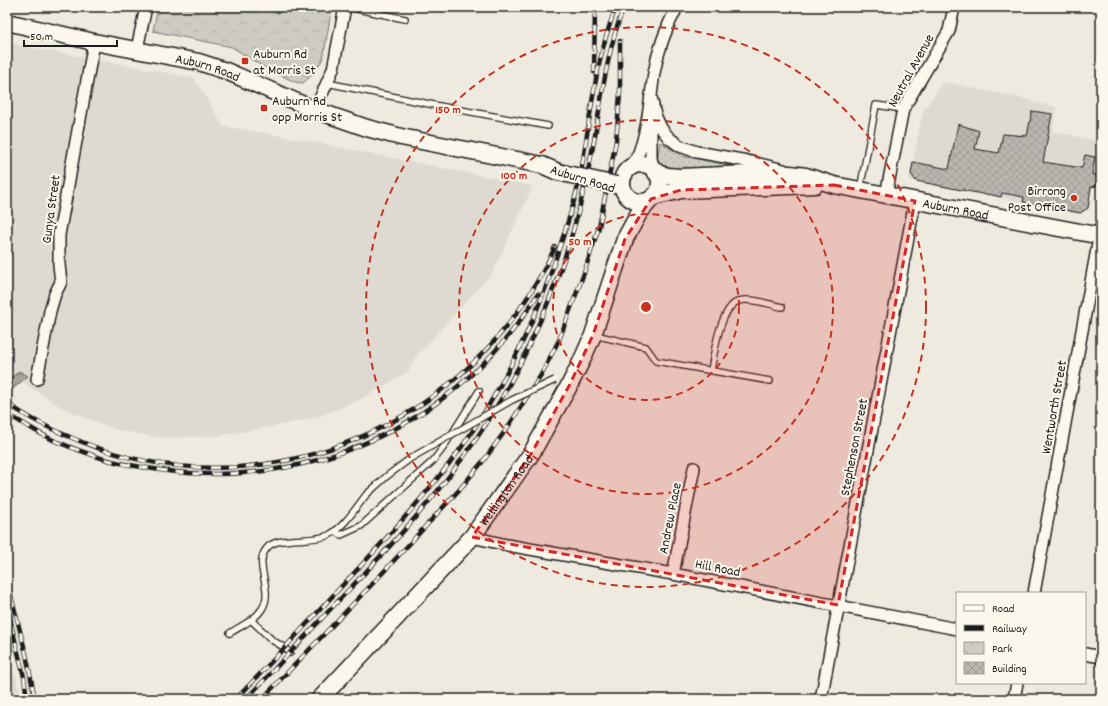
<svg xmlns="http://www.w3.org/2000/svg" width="1108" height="706" viewBox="0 0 1108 706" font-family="Dekko,sans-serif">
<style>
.built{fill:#dedad1}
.grass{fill:url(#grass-dots);stroke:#75746f}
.park{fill:url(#park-crowns);stroke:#75746f}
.water{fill:url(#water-waves);stroke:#6f6d69}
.building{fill:url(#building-cross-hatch);stroke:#1c1c1c}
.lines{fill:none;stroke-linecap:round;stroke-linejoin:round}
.service-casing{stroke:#1c1c1c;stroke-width:8}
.minor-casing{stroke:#1c1c1c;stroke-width:14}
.secondary-casing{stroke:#1c1c1c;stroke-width:19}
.service{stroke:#fbf7ec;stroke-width:5.5}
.minor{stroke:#fbf7ec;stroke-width:11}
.secondary{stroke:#fbf7ec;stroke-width:16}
.rail-casing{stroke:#1c1c1c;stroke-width:4.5}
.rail{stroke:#fbf7ec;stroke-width:3;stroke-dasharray:9;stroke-linecap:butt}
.service-bridge-casing{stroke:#1c1c1c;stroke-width:8;stroke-linecap:butt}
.secondary-bridge-casing{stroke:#1c1c1c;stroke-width:19;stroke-linecap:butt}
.service-bridge{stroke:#fbf7ec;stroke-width:5.5}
.secondary-bridge{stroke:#fbf7ec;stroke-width:16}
.marked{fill:#d62828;fill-opacity:0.2;stroke:#d62828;stroke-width:3;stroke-dasharray:8 5;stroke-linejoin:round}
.ring{fill:none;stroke:#c8321e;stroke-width:2;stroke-dasharray:7 5}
.poi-dot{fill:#c8321e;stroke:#fbf7ec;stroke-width:1.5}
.labels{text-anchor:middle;stroke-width:4;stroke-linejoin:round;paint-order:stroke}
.poi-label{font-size:14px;fill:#1c1c1c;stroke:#fbf7ec;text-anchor:start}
.street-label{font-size:14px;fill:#1c1c1c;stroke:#fbf7ec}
.centre{fill:#c8321e;stroke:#fbf7ec;stroke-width:2}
.ring-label{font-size:12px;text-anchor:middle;font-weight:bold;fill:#c8321e;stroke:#fbf7ec;stroke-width:4;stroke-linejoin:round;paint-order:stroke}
</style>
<defs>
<pattern id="grass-dots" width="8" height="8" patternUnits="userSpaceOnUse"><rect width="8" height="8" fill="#ceccc2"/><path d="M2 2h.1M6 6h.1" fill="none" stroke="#b0afa6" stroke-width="1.8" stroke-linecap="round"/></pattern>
<pattern id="park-crowns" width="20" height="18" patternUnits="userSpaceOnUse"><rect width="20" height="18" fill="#ceccc2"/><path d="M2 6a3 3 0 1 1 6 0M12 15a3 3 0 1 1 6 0" fill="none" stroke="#b0afa6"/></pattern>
<pattern id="water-waves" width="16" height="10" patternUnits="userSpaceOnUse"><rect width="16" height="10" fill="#a6a39d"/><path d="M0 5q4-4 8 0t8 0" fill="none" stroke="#86847f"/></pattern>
<pattern id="building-cross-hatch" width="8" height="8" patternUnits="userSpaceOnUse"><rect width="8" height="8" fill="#b9b6af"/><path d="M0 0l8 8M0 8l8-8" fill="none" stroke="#9e9c96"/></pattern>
</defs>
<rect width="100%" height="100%" fill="#eeeadf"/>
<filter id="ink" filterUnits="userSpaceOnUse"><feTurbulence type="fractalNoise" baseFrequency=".025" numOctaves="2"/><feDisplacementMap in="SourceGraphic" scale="8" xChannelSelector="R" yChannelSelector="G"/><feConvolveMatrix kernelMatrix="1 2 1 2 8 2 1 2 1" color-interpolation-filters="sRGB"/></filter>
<g filter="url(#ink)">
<g class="built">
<polygon points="7,43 194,78 223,126 293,138 533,186 492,274 416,356 408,372 363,398 318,417 265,428 219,436 161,438 117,430 64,409 27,385 7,368"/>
<polygon points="943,82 1032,100 1032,102 1057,107 1052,131 1101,142 1089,207 1081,214 909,180 923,112"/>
<polygon points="7,673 16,675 20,699 7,699"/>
</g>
<polygon class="grass" points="660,142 683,156 744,168 670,171 658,166 657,162"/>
<polygon class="park" points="158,7 332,7 323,59 312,75 303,83 295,82 262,66 232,47 153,31"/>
<polygon class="water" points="19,371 28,376 7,394 7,381"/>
<polygon class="building" points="1032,111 1052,114 1043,162 1082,168 1085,155 1095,157 1092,175 1098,175 1096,186 1091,187 1088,208 1080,213 1023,202 1024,197 1002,193 1001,197 988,194 987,195 916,181 911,174 913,162 949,169 958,124 979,131 975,149 999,153 1003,134 1027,136"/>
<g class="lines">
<defs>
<g id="service">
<polyline points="348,7 405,19"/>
<polyline points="327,83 439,106 548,126"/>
<polyline points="860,190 876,105 903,109"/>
<polyline points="595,335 646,347 656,361 770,381"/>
<path d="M711,371c3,-18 9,-64 28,-70 11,-4 32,4 43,6"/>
<polyline points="335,531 341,535 361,526 433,461 443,448 479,391"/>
<polyline points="251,620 272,640 285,648 290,653"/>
<path d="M230,633c11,-7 25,-13 32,-24 13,-20 -10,-44 5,-61 11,-13 45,-5 62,-13 14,-7 27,-27 37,-40"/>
</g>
<g id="minor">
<polyline points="137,49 146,7"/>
<polyline points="651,97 655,115 661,128 669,138 680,146 697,152 747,161 784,170"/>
<polyline points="315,110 333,69 345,7"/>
<polyline points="651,123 651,158 654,170"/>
<path d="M631,167c16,-20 19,-68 23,-94 4,-23 12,-45 23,-66"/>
<polyline points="886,195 903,109 949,31 954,7"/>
<polyline points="37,379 50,311 55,294 61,282 59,265 59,235 94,42"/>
<polyline points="472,537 507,545 673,574 957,629"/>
<polyline points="673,574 694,468"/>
<polyline points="1034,593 1101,227"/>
<polyline points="1085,654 1101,657"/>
<polyline points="821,699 915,201"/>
<polyline points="1014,699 1017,683"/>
</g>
<g id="secondary">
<path id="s1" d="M7,22l87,20 105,20 27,9 89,39 52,18 34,9 141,28 16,7"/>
<circle cx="641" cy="183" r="19"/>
<path id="s2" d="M656,173l12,3 11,1 70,-3h41l16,2 28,9 267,51"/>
<polyline points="653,197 681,190 815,185"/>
<path id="s3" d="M320,699l152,-162 59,-83 38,-68 12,-24 12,-27 32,-96 14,-26 12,-14"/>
</g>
</defs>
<use href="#service" class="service-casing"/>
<use href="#minor" class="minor-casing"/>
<use href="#secondary" class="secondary-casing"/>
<use href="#service" class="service"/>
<use href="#minor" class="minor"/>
<use href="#secondary" class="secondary"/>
<defs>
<g id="rail">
<polyline points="594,72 595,7"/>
<path d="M7,403c22,16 50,29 75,39 182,74 394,-18 473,-195"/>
<path d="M7,414c14,8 28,17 42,24 16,8 35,14 52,20 19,6 39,9 59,12 149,22 299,-47 378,-176"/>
<polyline points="7,580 26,654 35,699"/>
<polyline points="7,607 24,677 27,699"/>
<path d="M236,699c35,-36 69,-73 103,-110 43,-45 85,-91 122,-141 38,-54 71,-119 92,-181 11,-33 23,-67 29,-101 9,-54 14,-108 34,-159"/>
<path d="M246,699c32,-33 63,-67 95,-101 40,-42 80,-84 115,-131 45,-59 79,-127 104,-196 15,-42 26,-86 34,-130 8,-45 13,-91 30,-134"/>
<polyline points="262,699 376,580 459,490 484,460 508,427 541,375 559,340 584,273 599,227 616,141 620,94 620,41"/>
</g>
</defs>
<use href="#rail" class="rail-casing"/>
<use href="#rail" class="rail"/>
<defs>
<polyline id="service-bridge" points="366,495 387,476 411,458 512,400 555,380"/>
<polyline id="secondary-bridge" points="558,172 616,185"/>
</defs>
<use href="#service-bridge" class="service-bridge-casing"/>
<use href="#secondary-bridge" class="secondary-bridge-casing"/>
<use href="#service-bridge" class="service-bridge"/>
<use href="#secondary-bridge" class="secondary-bridge"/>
</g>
</g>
<path class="marked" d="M834,185l81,16 -77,404 -366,-68 59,-83 38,-68 24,-51 32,-96 26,-40 30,-9z"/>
<g class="ring">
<circle cx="646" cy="307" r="93"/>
<circle cx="646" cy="307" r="187"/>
<circle cx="646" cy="307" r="280"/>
</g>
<g class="poi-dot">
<rect x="241" y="57" width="8" height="8" rx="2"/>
<rect x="260" y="104" width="8" height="8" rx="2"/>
<circle cx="1074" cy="198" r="4"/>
</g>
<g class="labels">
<g class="poi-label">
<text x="253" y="58">Auburn Rd<tspan x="253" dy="16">at Morris St</tspan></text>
<text x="272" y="105">Auburn Rd<tspan x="272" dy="16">opp Morris St</tspan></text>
<text x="1066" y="195" text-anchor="end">Birrong<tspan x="1066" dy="16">Post Office</tspan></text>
</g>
<g class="street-label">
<text dy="5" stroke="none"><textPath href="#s1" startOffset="206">Auburn Road</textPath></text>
<text transform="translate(910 70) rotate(-61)" y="5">Neutral Avenue</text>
<text transform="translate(583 178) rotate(17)" y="5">Auburn Road</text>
<text dy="5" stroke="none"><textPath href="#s2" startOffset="304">Auburn Road</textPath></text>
<text transform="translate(50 209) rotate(-82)" y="5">Gunya Street</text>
<text transform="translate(1053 407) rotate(-80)" y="5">Wentworth Street</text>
<text transform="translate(853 447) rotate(-79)" y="5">Stephenson Street</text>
<text dy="5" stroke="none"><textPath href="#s3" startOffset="280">Wellington Road</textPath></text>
<text transform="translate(669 518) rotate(-79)" y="5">Andrew Place</text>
<text transform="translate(718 567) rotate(11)" y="5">Hill Road</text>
</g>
</g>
<circle cx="646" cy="307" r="6" class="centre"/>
<g class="ring-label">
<text x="448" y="113">150 m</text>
<text x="514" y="179">100 m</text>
<text x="580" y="245">50 m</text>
</g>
<rect width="1108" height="706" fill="none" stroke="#fbf7ec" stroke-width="24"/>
<rect x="12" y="12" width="1084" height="682" fill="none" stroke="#1c1c1c" stroke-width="1.5" filter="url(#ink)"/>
<rect x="956" y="592" width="130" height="92" fill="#fbf7ec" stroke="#a29f99"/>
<rect x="964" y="605" width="20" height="6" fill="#fbf7ec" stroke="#a29f99"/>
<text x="992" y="612" font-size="12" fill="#1c1c1c">Road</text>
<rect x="964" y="625" width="20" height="6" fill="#1c1c1c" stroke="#a29f99"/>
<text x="992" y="632" font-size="12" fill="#1c1c1c">Railway</text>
<rect x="964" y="642" width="20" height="12" fill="url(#park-crowns)" stroke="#a29f99"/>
<text x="992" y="652" font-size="12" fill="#1c1c1c">Park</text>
<rect x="964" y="662" width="20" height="12" fill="url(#building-cross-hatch)" stroke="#a29f99"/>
<text x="992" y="672" font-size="12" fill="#1c1c1c">Building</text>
<path d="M24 40v6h93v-6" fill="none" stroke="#1c1c1c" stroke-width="2"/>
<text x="30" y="40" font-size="12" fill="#1c1c1c" stroke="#fbf7ec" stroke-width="3" paint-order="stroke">50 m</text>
</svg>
